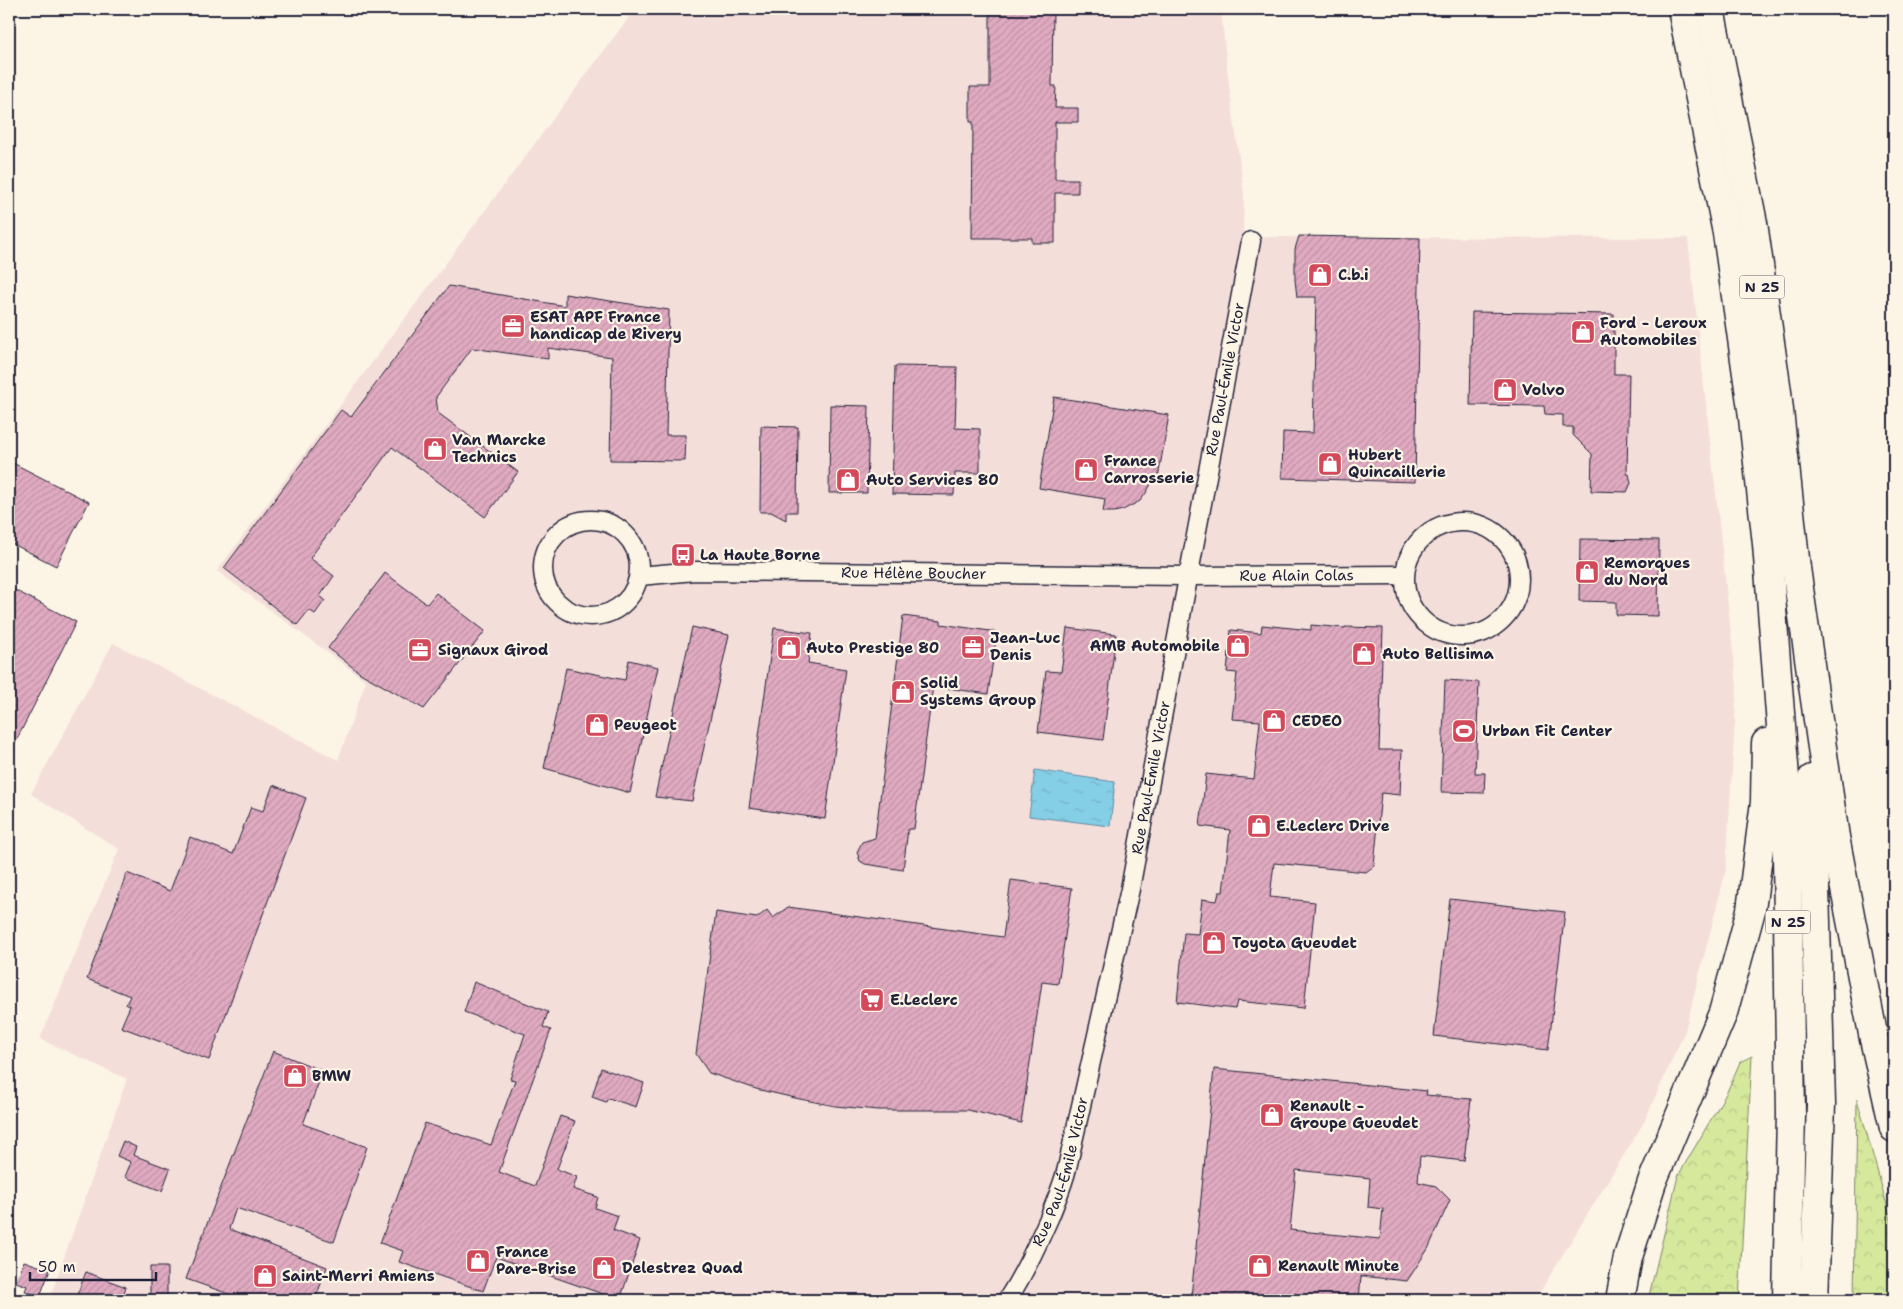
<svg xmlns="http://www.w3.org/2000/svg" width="1903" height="1309" viewBox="0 0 1903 1309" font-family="'Shantell Sans',sans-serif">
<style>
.built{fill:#f4deda}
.forest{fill:url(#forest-crowns);stroke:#7c856c}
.water{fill:url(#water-ripples);stroke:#5d8aa2}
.building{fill:url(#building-hatch);stroke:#22223b;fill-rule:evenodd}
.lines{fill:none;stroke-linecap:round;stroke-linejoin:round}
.street-casing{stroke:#22223b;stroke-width:21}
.highway-casing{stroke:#22223b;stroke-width:31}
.street{stroke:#fcf5e5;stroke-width:18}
.highway{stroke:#fcf5e5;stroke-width:28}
.labels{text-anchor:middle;stroke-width:4.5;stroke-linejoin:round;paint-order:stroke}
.shield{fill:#fcf5e5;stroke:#63616e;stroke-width:1}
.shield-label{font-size:14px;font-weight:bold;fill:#22223b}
.poi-label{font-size:15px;font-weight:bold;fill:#22223b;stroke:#fcf5e5;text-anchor:start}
.street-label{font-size:15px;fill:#22223b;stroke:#fcf5e5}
</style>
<defs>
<pattern id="forest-crowns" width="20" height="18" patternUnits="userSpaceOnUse" patternTransform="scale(1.25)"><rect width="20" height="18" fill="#d5e89c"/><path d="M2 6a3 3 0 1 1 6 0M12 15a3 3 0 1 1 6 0" fill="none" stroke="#b7c787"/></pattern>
<pattern id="water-ripples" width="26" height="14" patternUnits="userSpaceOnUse" patternTransform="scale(1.25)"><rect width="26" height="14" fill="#85cfe6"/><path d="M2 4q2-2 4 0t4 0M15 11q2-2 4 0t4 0" fill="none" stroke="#73b1c6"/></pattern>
<pattern id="building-hatch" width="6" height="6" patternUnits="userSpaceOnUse" patternTransform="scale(1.25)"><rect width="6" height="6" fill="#e0aac0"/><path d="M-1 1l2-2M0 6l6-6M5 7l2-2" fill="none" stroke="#c092a6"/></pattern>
</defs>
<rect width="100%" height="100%" fill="#fcf5e5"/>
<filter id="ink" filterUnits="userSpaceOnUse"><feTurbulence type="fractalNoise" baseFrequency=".02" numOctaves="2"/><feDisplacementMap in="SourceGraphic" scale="10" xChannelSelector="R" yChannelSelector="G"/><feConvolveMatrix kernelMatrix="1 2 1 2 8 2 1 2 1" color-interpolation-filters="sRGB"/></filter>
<g filter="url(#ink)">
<polygon class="built" points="635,9 1221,9 1228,77 1244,193 1243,237 1688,238 1737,688 1726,870 1685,1031 1644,1122 1535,1300 49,1300 127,1079 40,1039 119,849 31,794 113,643 338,760 366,681 217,571"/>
<g class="forest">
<polygon points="1752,1056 1739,1300 1648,1300 1678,1176 1727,1092 1740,1062"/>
<polygon points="1857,1099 1894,1230 1894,1300 1854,1300"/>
</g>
<polygon class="water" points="1035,770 1115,782 1110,826 1029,816"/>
<g class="building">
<polygon points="990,9 1053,9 1052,86 1056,86 1055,108 1078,108 1078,122 1055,122 1055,179 1078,179 1078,193 1055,193 1055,243 1032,243 1032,238 972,238 973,122 970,122 970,87 990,87"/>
<polygon points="1299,236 1420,238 1415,482 1282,478 1283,432 1313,433 1316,297 1297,297 1295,280 1295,249"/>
<polygon points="449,286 565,306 565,294 669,310 666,435 686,435 685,461 610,460 612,357 548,348 548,359 472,348 436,397 438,413 518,472 485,517 392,447 310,558 334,576 320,596 325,600 315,614 309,610 297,625 224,568 341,410 351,417"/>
<polygon points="1472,312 1614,314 1614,374 1629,374 1627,474 1629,474 1631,483 1627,492 1591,491 1592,454 1573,435 1573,427 1563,427 1563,415 1545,414 1544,406 1470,405"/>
<polygon points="895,366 957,367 955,428 980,429 980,473 955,473 954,495 892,494"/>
<polygon points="1054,397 1169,415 1158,478 1155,477 1146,493 1140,501 1123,510 1114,512 1103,512 1105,499 1039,488"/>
<polygon points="830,405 869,406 867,493 829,493"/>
<polygon points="761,426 798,427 797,512 786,512 786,520 771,512 760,512"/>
<polygon points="9,461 89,502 56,566 9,542"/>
<polygon points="1580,539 1659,540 1658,616 1616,615 1616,602 1579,601"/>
<polygon points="385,573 427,604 436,593 485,631 424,709 360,673 328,648"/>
<polygon points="9,587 76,622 9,755"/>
<polygon points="903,616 941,621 941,624 997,632 988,694 933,686 914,829 908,829 903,870 865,864 860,861 857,852 862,842 875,838"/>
<polygon points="1262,625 1311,630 1311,625 1345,628 1345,627 1383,628 1379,750 1402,750 1400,795 1381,793 1374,866 1366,872 1274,863 1270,897 1315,902 1304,1008 1237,1001 1235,1009 1177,1002 1184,933 1198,934 1202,899 1217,901 1219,892 1223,892 1230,830 1200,826 1206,774 1254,779 1260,721 1232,719 1237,673 1227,672 1231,630 1261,633"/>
<polygon points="692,627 729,635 692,801 655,797"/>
<polygon points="774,628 812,633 808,663 846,669 825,819 749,808"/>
<polygon points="1067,628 1116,634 1103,740 1038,732 1046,671 1061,672"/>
<polygon points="629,660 658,667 630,793 544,768 566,668 625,680"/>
<polygon points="1445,680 1479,682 1475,773 1485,773 1484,793 1441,792"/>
<polygon points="273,785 306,798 209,1060 121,1027 130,1006 126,1005 130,996 87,979 127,873 170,891 190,837 233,854 251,807 263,811"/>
<polygon points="1011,880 1072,888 1058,984 1042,982 1021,1123 968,1110 878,1110 835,1106 795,1098 756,1089 709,1073 696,1054 716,912 757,918 767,910 773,918 788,907 1003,937"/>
<polygon points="1450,899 1565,912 1548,1050 1434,1036"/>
<polygon points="474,982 548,1012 543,1027 551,1030 499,1172 535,1186 560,1116 575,1121 557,1169 577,1177 573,1189 598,1197 595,1208 618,1216 613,1230 640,1240 620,1300 496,1257 483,1291 399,1262 403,1251 380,1243 425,1123 491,1145 515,1080 510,1079 525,1034 464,1012"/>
<polygon points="273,1051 323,1071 303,1124 367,1147 334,1242 236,1208 229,1229 327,1267 315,1300 246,1300 186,1279"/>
<polygon points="601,1068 644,1083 636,1107 608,1098 606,1102 592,1097"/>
<path d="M1214,1069l213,22 -1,4 45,4 -7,62 -44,-5 -2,26 18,4 14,14 -22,49 -21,32 -46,-5 -2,24h-136l-32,-3zM1296,1170l74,8 -2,29 15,2 -3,30 -90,-9z"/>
<polygon points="123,1141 136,1147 133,1155 170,1169 162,1191 125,1177 131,1162 117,1156"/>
<polygon points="24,1261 50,1270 40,1296 25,1291 27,1286 16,1282"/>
<polygon points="150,1267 167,1267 167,1300 150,1299"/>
<polygon points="86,1272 126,1287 121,1300 75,1300"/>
</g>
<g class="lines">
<defs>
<g id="street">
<circle cx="591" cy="568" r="48"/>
<circle cx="1462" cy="579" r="57"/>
<path id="s1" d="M639,576l56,-5 493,5 216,-1"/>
<path id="s2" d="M1007,1300c17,-26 30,-55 43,-84 6,-16 13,-31 17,-48l63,-279 121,-648"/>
</g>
<g id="highway">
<polyline points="1682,9 1727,233 1752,409 1767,544 1786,791 1791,1114 1787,1300"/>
<polyline points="1710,9 1753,223 1777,392 1796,568 1835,837 1874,1039 1894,1128"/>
<polyline points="1812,779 1821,1104 1814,1300"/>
<polyline points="1620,1300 1628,1257 1652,1182 1723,1013 1751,910 1765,802 1766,743"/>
</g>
</defs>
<use href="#street" class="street-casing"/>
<use href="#highway" class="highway-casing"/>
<use href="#street" class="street"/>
<use href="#highway" class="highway"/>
</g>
</g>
<defs>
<symbol id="shop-square" viewBox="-11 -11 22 22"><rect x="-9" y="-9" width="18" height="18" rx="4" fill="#d1495b" stroke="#fcf5e5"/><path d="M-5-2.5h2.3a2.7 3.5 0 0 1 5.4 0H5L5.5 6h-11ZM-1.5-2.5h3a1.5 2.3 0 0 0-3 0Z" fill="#fff"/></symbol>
<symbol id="office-square" viewBox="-11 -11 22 22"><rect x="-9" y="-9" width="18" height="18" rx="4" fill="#d1495b" stroke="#fcf5e5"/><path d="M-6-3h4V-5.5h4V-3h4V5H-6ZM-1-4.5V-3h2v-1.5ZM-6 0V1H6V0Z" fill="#fff"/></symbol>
<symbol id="bus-square" viewBox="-11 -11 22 22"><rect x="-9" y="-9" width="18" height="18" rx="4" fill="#d1495b" stroke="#fcf5e5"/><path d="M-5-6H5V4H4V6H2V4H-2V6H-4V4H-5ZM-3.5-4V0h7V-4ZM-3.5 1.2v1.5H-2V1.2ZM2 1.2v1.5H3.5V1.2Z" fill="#fff"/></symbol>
<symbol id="stadium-square" viewBox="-11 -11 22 22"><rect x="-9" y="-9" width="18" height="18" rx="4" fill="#d1495b" stroke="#fcf5e5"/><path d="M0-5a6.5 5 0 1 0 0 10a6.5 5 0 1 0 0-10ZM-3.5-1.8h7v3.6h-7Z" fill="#fff"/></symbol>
<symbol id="supermarket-square" viewBox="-11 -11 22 22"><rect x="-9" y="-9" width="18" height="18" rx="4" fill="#d1495b" stroke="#fcf5e5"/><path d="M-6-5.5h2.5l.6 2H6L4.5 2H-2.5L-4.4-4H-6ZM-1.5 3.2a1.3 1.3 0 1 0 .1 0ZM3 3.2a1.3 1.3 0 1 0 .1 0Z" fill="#fff"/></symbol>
</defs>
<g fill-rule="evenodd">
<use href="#shop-square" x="1306" y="261" width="28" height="28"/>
<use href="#office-square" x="499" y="312" width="28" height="28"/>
<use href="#shop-square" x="1569" y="318" width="28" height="28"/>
<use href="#shop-square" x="1491" y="376" width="28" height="28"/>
<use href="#shop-square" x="421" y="435" width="28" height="28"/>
<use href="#shop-square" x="1316" y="450" width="28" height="28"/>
<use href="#shop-square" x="1072" y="456" width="28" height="28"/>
<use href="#shop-square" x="834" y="466" width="28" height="28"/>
<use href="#bus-square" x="669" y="541" width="28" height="28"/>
<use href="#shop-square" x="1573" y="558" width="28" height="28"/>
<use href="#shop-square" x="1224" y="632" width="28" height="28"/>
<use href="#office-square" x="959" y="633" width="28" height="28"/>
<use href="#shop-square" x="775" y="634" width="28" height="28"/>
<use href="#office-square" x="406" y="636" width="28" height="28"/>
<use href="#shop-square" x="1350" y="640" width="28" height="28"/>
<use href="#shop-square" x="889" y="678" width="28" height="28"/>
<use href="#shop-square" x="1260" y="707" width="28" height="28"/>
<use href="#shop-square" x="583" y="711" width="28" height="28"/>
<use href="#stadium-square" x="1450" y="717" width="28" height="28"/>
<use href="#shop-square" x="1245" y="812" width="28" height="28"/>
<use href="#shop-square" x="1200" y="929" width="28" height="28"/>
<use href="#supermarket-square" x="858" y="986" width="28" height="28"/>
<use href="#shop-square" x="281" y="1062" width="28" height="28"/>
<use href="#shop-square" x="1258" y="1101" width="28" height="28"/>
<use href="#shop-square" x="464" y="1247" width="28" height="28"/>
<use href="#shop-square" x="1246" y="1252" width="28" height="28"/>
<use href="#shop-square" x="590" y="1254" width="28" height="28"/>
<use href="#shop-square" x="251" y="1262" width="28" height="28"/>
</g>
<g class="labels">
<g class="shield">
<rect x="1739.5" y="275.5" width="45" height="23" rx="4"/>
<rect x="1765.5" y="910.5" width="45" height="23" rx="4"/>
</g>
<g class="shield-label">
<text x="1762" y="292">N 25</text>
<text x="1788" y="927">N 25</text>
</g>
<g class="poi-label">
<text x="1338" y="280">C.b.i</text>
<text x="530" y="322">ESAT APF France<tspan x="530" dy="17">handicap de Rivery</tspan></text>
<text x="1600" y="328">Ford - Leroux<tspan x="1600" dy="17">Automobiles</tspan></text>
<text x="1522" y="395">Volvo</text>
<text x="452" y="445">Van Marcke<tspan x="452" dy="17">Technics</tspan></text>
<text x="1348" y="460">Hubert<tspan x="1348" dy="17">Quincaillerie</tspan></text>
<text x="1104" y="466">France<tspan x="1104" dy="17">Carrosserie</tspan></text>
<text x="866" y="485">Auto Services 80</text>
<text x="700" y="560">La Haute Borne</text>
<text x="1604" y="568">Remorques<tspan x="1604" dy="17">du Nord</tspan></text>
<text x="990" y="643">Jean-Luc<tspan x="990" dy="17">Denis</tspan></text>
<text x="1220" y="651" text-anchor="end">AMB Automobile</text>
<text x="806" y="653">Auto Prestige 80</text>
<text x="438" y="655">Signaux Girod</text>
<text x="1382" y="659">Auto Bellisima</text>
<text x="920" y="688">Solid<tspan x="920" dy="17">Systems Group</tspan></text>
<text x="1292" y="726">CEDEO</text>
<text x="614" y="730">Peugeot</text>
<text x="1482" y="736">Urban Fit Center</text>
<text x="1276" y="831">E.Leclerc Drive</text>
<text x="1232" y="948">Toyota Gueudet</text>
<text x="890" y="1005">E.Leclerc</text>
<text x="312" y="1081">BMW</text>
<text x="1290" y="1111">Renault -<tspan x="1290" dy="17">Groupe Gueudet</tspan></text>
<text x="496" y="1257">France<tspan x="496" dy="17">Pare-Brise</tspan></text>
<text x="1278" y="1271">Renault Minute</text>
<text x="622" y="1273">Delestrez Quad</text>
<text x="282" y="1281">Saint-Merri Amiens</text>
</g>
<g class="street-label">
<text dy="5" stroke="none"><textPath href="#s2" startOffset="950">Rue Paul-Émile Victor</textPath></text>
<text dy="5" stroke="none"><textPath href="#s1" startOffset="275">Rue Hélène Boucher</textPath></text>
<text dy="5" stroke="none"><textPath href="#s1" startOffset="658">Rue Alain Colas</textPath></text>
<text dy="5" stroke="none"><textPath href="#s2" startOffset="545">Rue Paul-Émile Victor</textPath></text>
<text dy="5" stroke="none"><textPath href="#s2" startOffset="140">Rue Paul-Émile Victor</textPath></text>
</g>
</g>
<rect width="1903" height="1309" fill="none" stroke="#fcf5e5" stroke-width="30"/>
<rect x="15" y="15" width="1873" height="1279" fill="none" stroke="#22223b" stroke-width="2" filter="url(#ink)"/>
<path d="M30 1272v8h126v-8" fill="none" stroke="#22223b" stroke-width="2.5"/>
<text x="38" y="1272" font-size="15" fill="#22223b" stroke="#fcf5e5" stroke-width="4" paint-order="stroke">50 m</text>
</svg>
